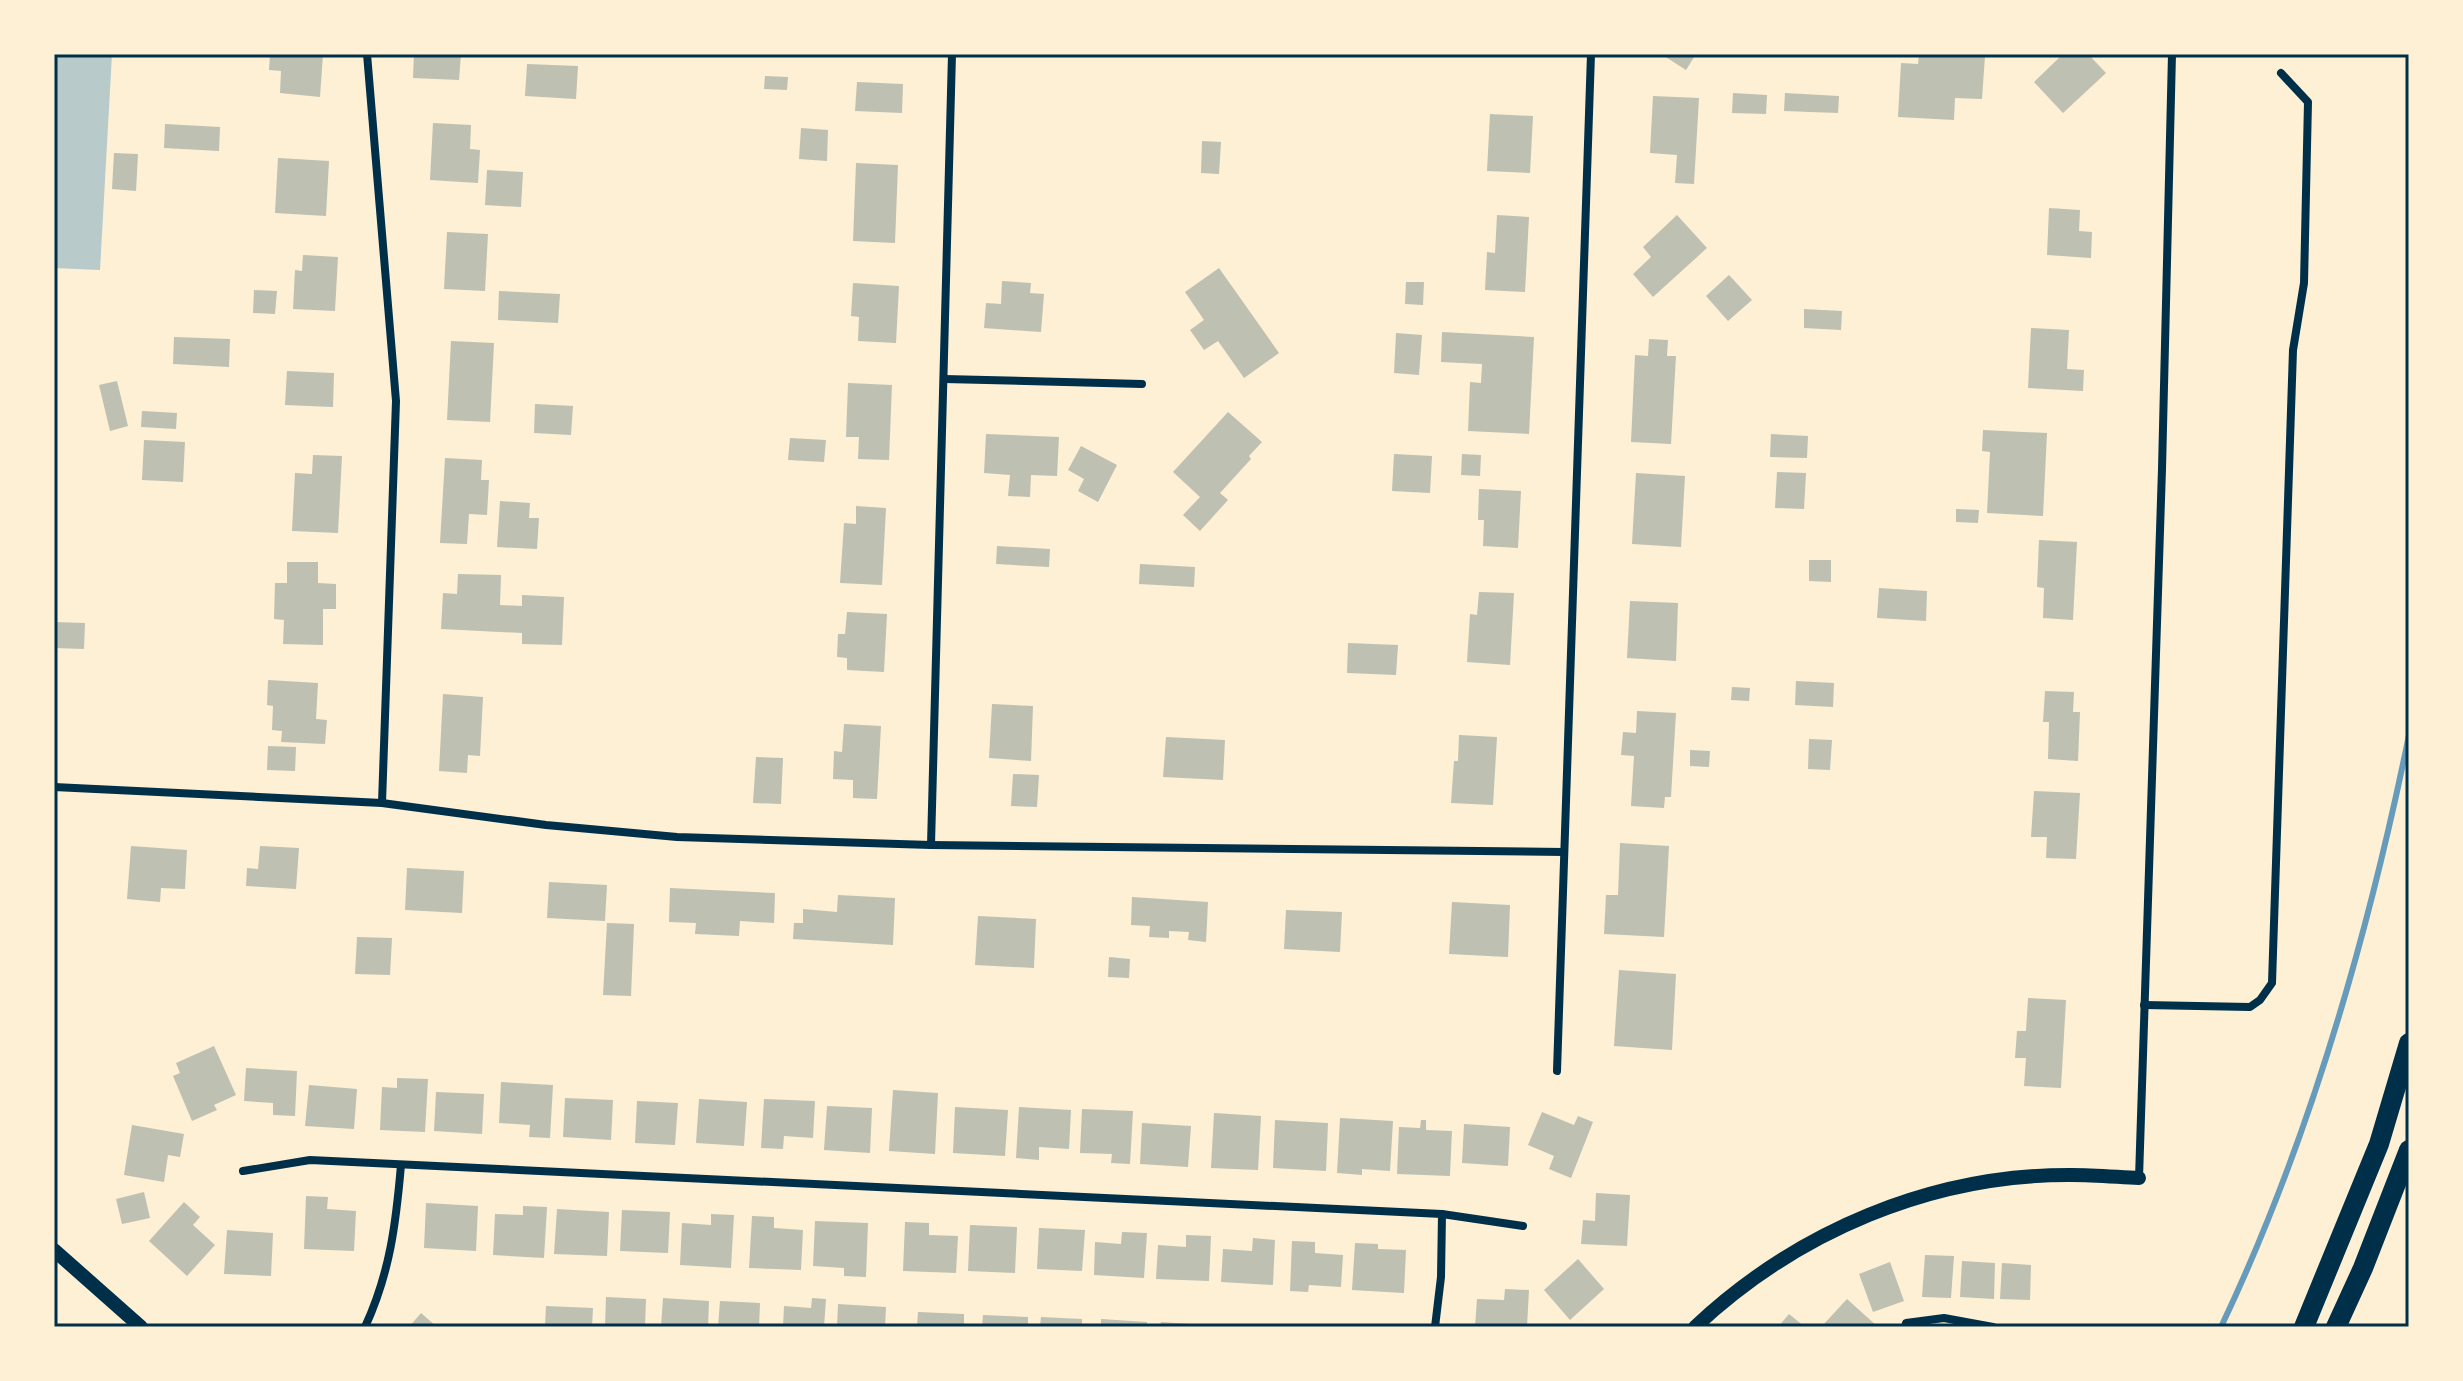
<svg xmlns="http://www.w3.org/2000/svg" width="2463" height="1381" viewBox="0 0 2463 1381" font-family="Merriweather,serif">
<style>
.green{fill:#b9caca}
.lines{fill:none;stroke-linecap:round;stroke-linejoin:round}
.stream{stroke:#669bbc;stroke-width:6}
.building{fill:#bec0b2}
.minor{stroke:#003049;stroke-width:8}
.tertiary{stroke:#003049;stroke-width:14}
.motorway{stroke:#003049;stroke-width:20}
.neatline{fill:none;stroke:#003049;stroke-width:3}
</style>
<rect width="100%" height="100%" fill="#fdf0d5"/>
<polygon class="green" points="54,54 112,54 100,270 54,268"/>
<g class="lines">
<path class="stream" d="M2221,1327c88,-185 147,-391 188,-592"/>
</g>
<g class="building">
<polygon points="270,54 323,54 320,97 280,93 281,71 269,70"/>
<polygon points="414,54 461,54 459,80 413,78"/>
<polygon points="1661,54 1696,54 1686,70"/>
<polygon points="1919,54 1985,56 1982,99 1955,98 1954,120 1898,117 1901,63 1918,64"/>
<polygon points="2063,54 2088,54 2106,73 2063,113 2034,82"/>
<polygon points="527,64 578,66 576,99 525,96"/>
<polygon points="765,76 788,77 787,90 764,89"/>
<polygon points="857,82 903,84 902,113 855,111"/>
<polygon points="1733,93 1767,95 1766,114 1732,113"/>
<polygon points="1785,93 1839,96 1838,113 1784,111"/>
<polygon points="1653,96 1699,98 1694,184 1675,183 1677,155 1650,153"/>
<polygon points="1490,114 1533,116 1530,173 1487,171"/>
<polygon points="433,123 471,125 470,149 480,150 478,183 430,180"/>
<polygon points="165,124 220,127 219,151 164,148"/>
<polygon points="801,128 828,130 827,161 799,159"/>
<polygon points="1202,141 1221,142 1219,174 1201,173"/>
<polygon points="114,153 138,154 136,191 112,189"/>
<polygon points="278,158 329,161 326,216 275,213"/>
<polygon points="856,163 898,165 895,243 853,241"/>
<polygon points="487,170 523,172 521,207 485,205"/>
<polygon points="2049,208 2080,210 2079,231 2092,232 2091,258 2047,255"/>
<polygon points="1497,215 1529,217 1525,292 1485,290 1487,252 1495,253"/>
<polygon points="1677,215 1707,248 1653,297 1633,274 1651,257 1643,247"/>
<polygon points="447,232 488,234 485,291 444,289"/>
<polygon points="303,255 338,257 335,311 293,309 295,270 302,271"/>
<polygon points="1219,268 1279,353 1244,378 1218,341 1204,350 1190,330 1204,320 1185,292"/>
<polygon points="1729,275 1752,300 1728,321 1706,296"/>
<polygon points="1002,281 1031,283 1030,293 1044,294 1041,332 984,328 986,303 1001,304"/>
<polygon points="1406,282 1424,282 1423,305 1405,304"/>
<polygon points="853,283 899,286 896,343 858,341 859,317 851,316"/>
<polygon points="254,290 277,291 275,314 253,313"/>
<polygon points="499,291 560,294 558,323 498,320"/>
<polygon points="1804,309 1842,311 1841,330 1804,328"/>
<polygon points="2031,328 2069,330 2067,369 2084,370 2083,391 2028,388"/>
<polygon points="1442,332 1534,337 1529,434 1468,431 1470,382 1481,383 1482,364 1441,362"/>
<polygon points="1396,333 1422,335 1419,375 1394,373"/>
<polygon points="174,337 230,339 229,367 173,364"/>
<polygon points="1649,339 1668,340 1667,356 1676,356 1671,444 1631,442 1635,355 1648,356"/>
<polygon points="451,341 494,343 490,422 447,420"/>
<polygon points="287,371 334,373 333,407 285,405"/>
<polygon points="117,381 128,426 110,431 99,385"/>
<polygon points="848,383 892,385 889,460 858,459 859,437 846,437"/>
<polygon points="535,404 573,406 571,435 534,433"/>
<polygon points="142,411 177,413 176,429 141,427"/>
<polygon points="1228,412 1262,442 1249,456 1251,459 1220,493 1228,500 1200,531 1183,515 1200,497 1173,472"/>
<polygon points="1983,430 2047,433 2043,516 1987,513 1990,452 1982,451"/>
<polygon points="986,434 1059,437 1057,476 1031,475 1030,497 1008,496 1010,475 984,473"/>
<polygon points="1771,434 1808,436 1807,458 1770,457"/>
<polygon points="790,438 826,440 824,462 788,460"/>
<polygon points="144,440 185,442 183,482 142,480"/>
<polygon points="1081,446 1117,465 1098,502 1078,491 1084,479 1068,470"/>
<polygon points="1394,454 1432,456 1430,493 1392,491"/>
<polygon points="1462,454 1481,455 1480,476 1461,475"/>
<polygon points="313,455 342,456 338,533 292,531 295,473 312,474"/>
<polygon points="445,458 482,460 481,480 489,480 487,515 469,514 467,544 440,543"/>
<polygon points="1777,472 1806,473 1804,509 1775,508"/>
<polygon points="1636,473 1685,476 1681,547 1632,544"/>
<polygon points="1479,489 1521,491 1518,548 1483,546 1484,520 1478,520"/>
<polygon points="500,501 530,503 529,518 539,518 537,549 497,547"/>
<polygon points="856,506 886,508 882,585 840,583 844,523 856,524"/>
<polygon points="1956,509 1979,510 1978,523 1956,522"/>
<polygon points="2039,540 2077,542 2073,620 2043,618 2044,588 2037,587"/>
<polygon points="997,546 1050,549 1049,567 996,564"/>
<polygon points="1809,560 1831,560 1831,582 1809,581"/>
<polygon points="287,562 318,562 318,583 336,584 336,609 323,609 323,645 283,644 284,620 274,619 275,583 287,583"/>
<polygon points="1140,564 1195,567 1194,587 1139,584"/>
<polygon points="458,574 501,575 500,605 522,606 522,595 564,597 562,645 522,644 522,633 441,629 443,593 457,594"/>
<polygon points="1879,588 1927,591 1926,621 1877,618"/>
<polygon points="1479,592 1514,593 1510,665 1467,662 1470,614 1477,615"/>
<polygon points="1630,601 1678,603 1676,661 1627,658"/>
<polygon points="847,612 887,614 884,672 847,670 847,658 837,657 838,634 845,634"/>
<polygon points="54,622 85,623 84,649 54,648"/>
<polygon points="1348,643 1398,645 1396,675 1347,673"/>
<polygon points="268,680 318,683 316,719 327,720 325,744 281,742 282,731 272,730 273,706 267,705"/>
<polygon points="1796,681 1834,683 1833,707 1795,705"/>
<polygon points="1732,687 1750,688 1749,701 1731,700"/>
<polygon points="2045,691 2074,692 2073,712 2080,712 2078,761 2048,759 2049,722 2043,722"/>
<polygon points="443,694 483,697 480,756 468,755 467,773 439,771"/>
<polygon points="992,704 1033,706 1031,761 989,758"/>
<polygon points="1637,711 1676,713 1671,797 1665,797 1664,808 1631,806 1634,756 1621,755 1623,732 1636,733"/>
<polygon points="844,724 881,726 877,799 853,798 853,780 833,779 834,751 842,752"/>
<polygon points="1459,735 1497,737 1493,805 1451,803 1454,761 1458,761"/>
<polygon points="1166,737 1225,740 1223,780 1163,777"/>
<polygon points="1809,739 1832,740 1830,770 1808,769"/>
<polygon points="268,746 296,747 295,771 267,770"/>
<polygon points="1690,750 1710,751 1709,767 1690,766"/>
<polygon points="756,757 783,758 781,804 753,803"/>
<polygon points="1013,774 1039,775 1037,807 1011,806"/>
<polygon points="2034,791 2080,793 2076,859 2046,858 2047,837 2031,837"/>
<polygon points="1620,843 1669,846 1664,937 1604,934 1606,895 1618,895"/>
<polygon points="131,846 187,850 185,889 161,888 160,902 127,899"/>
<polygon points="260,846 299,848 296,889 246,886 247,868 258,869"/>
<polygon points="407,868 464,871 462,913 405,910"/>
<polygon points="549,882 607,885 605,921 547,918"/>
<polygon points="670,888 775,893 774,923 740,921 739,936 695,934 696,923 669,922"/>
<polygon points="838,895 895,898 893,945 793,939 794,923 803,923 803,909 837,912"/>
<polygon points="1132,897 1208,902 1206,942 1188,940 1189,932 1169,931 1169,938 1149,937 1150,926 1131,925"/>
<polygon points="1452,902 1510,905 1508,957 1449,954"/>
<polygon points="1286,910 1342,912 1340,952 1284,949"/>
<polygon points="978,916 1036,919 1034,968 975,965"/>
<polygon points="607,923 634,924 631,996 603,995"/>
<polygon points="357,937 392,938 390,975 355,974"/>
<polygon points="1109,957 1130,959 1129,978 1108,977"/>
<polygon points="1619,970 1676,974 1672,1050 1614,1046"/>
<polygon points="2028,998 2066,1000 2061,1088 2024,1086 2026,1058 2015,1058 2017,1031 2026,1031"/>
<polygon points="214,1046 236,1095 214,1105 217,1110 192,1121 173,1076 180,1073 176,1063"/>
<polygon points="246,1068 297,1071 295,1116 273,1115 273,1103 244,1101"/>
<polygon points="397,1078 428,1079 425,1132 380,1130 382,1087 397,1088"/>
<polygon points="501,1082 553,1085 550,1138 529,1137 530,1125 499,1123"/>
<polygon points="309,1085 357,1089 354,1129 305,1126"/>
<polygon points="893,1090 938,1093 935,1154 889,1151"/>
<polygon points="436,1092 484,1094 482,1134 434,1131"/>
<polygon points="565,1098 613,1100 611,1140 563,1137"/>
<polygon points="699,1099 747,1102 744,1146 696,1143"/>
<polygon points="764,1099 815,1101 813,1138 784,1136 783,1149 761,1148"/>
<polygon points="637,1101 678,1103 675,1145 635,1143"/>
<polygon points="827,1106 872,1108 870,1153 824,1150"/>
<polygon points="955,1107 1008,1110 1005,1156 953,1153"/>
<polygon points="1019,1107 1071,1110 1069,1149 1039,1147 1039,1160 1016,1158"/>
<polygon points="1082,1109 1133,1111 1130,1164 1111,1163 1112,1154 1080,1153"/>
<polygon points="1542,1112 1574,1125 1578,1116 1593,1122 1571,1178 1549,1169 1554,1156 1528,1145"/>
<polygon points="1214,1113 1261,1116 1258,1170 1211,1168"/>
<polygon points="1340,1118 1393,1121 1390,1171 1362,1169 1362,1175 1337,1173"/>
<polygon points="1275,1120 1328,1123 1326,1171 1273,1168"/>
<polygon points="1421,1120 1426,1120 1426,1130 1452,1131 1450,1176 1397,1174 1399,1127 1420,1128"/>
<polygon points="1142,1123 1191,1126 1188,1167 1140,1164"/>
<polygon points="1464,1124 1510,1127 1508,1166 1462,1163"/>
<polygon points="132,1125 184,1134 180,1157 168,1155 164,1182 124,1175"/>
<polygon points="144,1192 150,1218 122,1224 116,1199"/>
<polygon points="1596,1193 1630,1195 1627,1246 1581,1244 1583,1220 1595,1221"/>
<polygon points="306,1196 328,1197 327,1209 356,1211 354,1251 304,1249"/>
<polygon points="184,1202 200,1217 193,1225 215,1245 187,1276 149,1241"/>
<polygon points="426,1203 478,1206 476,1251 424,1248"/>
<polygon points="523,1206 547,1207 544,1258 493,1255 495,1214 523,1215"/>
<polygon points="557,1209 609,1212 607,1256 554,1254"/>
<polygon points="622,1210 670,1212 668,1253 620,1251"/>
<polygon points="711,1214 734,1215 731,1268 680,1265 682,1223 711,1225"/>
<polygon points="752,1216 774,1217 774,1228 803,1230 801,1270 749,1268"/>
<polygon points="815,1221 868,1223 866,1277 844,1276 844,1268 813,1266"/>
<polygon points="905,1222 929,1223 929,1235 958,1236 956,1273 903,1271"/>
<polygon points="970,1225 1017,1227 1015,1273 968,1271"/>
<polygon points="1039,1228 1085,1230 1082,1271 1037,1269"/>
<polygon points="227,1230 273,1233 271,1276 224,1274"/>
<polygon points="1122,1232 1147,1233 1144,1278 1094,1275 1095,1242 1121,1244"/>
<polygon points="1186,1235 1211,1236 1209,1281 1156,1279 1158,1245 1186,1247"/>
<polygon points="1253,1238 1275,1240 1273,1285 1221,1282 1223,1249 1252,1251"/>
<polygon points="1292,1241 1315,1242 1315,1253 1343,1255 1341,1287 1309,1285 1308,1292 1290,1291"/>
<polygon points="1355,1243 1378,1244 1378,1249 1406,1250 1404,1293 1352,1290"/>
<polygon points="1925,1255 1954,1256 1951,1298 1922,1297"/>
<polygon points="1578,1259 1604,1289 1570,1320 1544,1290"/>
<polygon points="1962,1261 1995,1263 1994,1299 1960,1297"/>
<polygon points="1890,1262 1904,1301 1873,1312 1859,1274"/>
<polygon points="2002,1263 2031,1265 2030,1300 2000,1299"/>
<polygon points="1505,1289 1529,1290 1527,1327 1475,1327 1477,1299 1504,1300"/>
<polygon points="606,1297 646,1299 645,1327 605,1327"/>
<polygon points="663,1298 709,1301 708,1327 661,1327"/>
<polygon points="812,1298 826,1299 824,1327 783,1327 784,1306 811,1308"/>
<polygon points="1847,1299 1878,1327 1827,1327 1824,1324"/>
<polygon points="720,1301 760,1303 759,1327 718,1327"/>
<polygon points="838,1304 886,1307 885,1327 837,1327"/>
<polygon points="546,1306 593,1308 592,1327 545,1327"/>
<polygon points="918,1312 964,1314 964,1327 917,1327"/>
<polygon points="421,1313 437,1327 409,1327"/>
<polygon points="1789,1314 1805,1327 1778,1327"/>
<polygon points="983,1315 1028,1317 1028,1327 982,1327"/>
<polygon points="1041,1317 1082,1319 1082,1327 1040,1327"/>
<polygon points="1101,1319 1147,1322 1147,1327 1101,1327"/>
<polygon points="1161,1322 1205,1325 1205,1327 1160,1327"/>
</g>
<g class="lines">
<g class="minor">
<polyline points="367,54 396,401 382,803"/>
<polyline points="944,379 1142,384"/>
<polyline points="54,787 382,803 546,825 677,837 931,845 1564,852"/>
<polyline points="931,845 952,54"/>
<polyline points="2144,1005 2250,1007 2260,1000 2272,983 2293,350 2304,283 2308,102 2281,73"/>
<polyline points="1557,1071 1591,54"/>
<polyline points="243,1171 310,1160 1442,1214 1523,1226"/>
<polyline points="2139,1178 2162,469 2172,54"/>
<path d="M365,1327c25,-54 31,-104 36,-162"/>
<polyline points="1435,1327 1441,1277 1442,1214"/>
<polyline points="1905,1327 1906,1323 1944,1318 1993,1327"/>
</g>
<g class="tertiary">
<polyline points="54,1250 141,1327"/>
<path d="M1695,1327c101,-95 236,-153 377,-152 22,0 45,2 67,3"/>
</g>
<g class="motorway">
<polyline points="2304,1327 2379,1144 2409,1043"/>
<polyline points="2336,1327 2363,1268 2409,1150"/>
</g>
</g>
<rect width="2463" height="1381" fill="none" stroke="#fdf0d5" stroke-width="112"/>
<rect x="56" y="56" width="2351" height="1269" class="neatline"/>
</svg>
